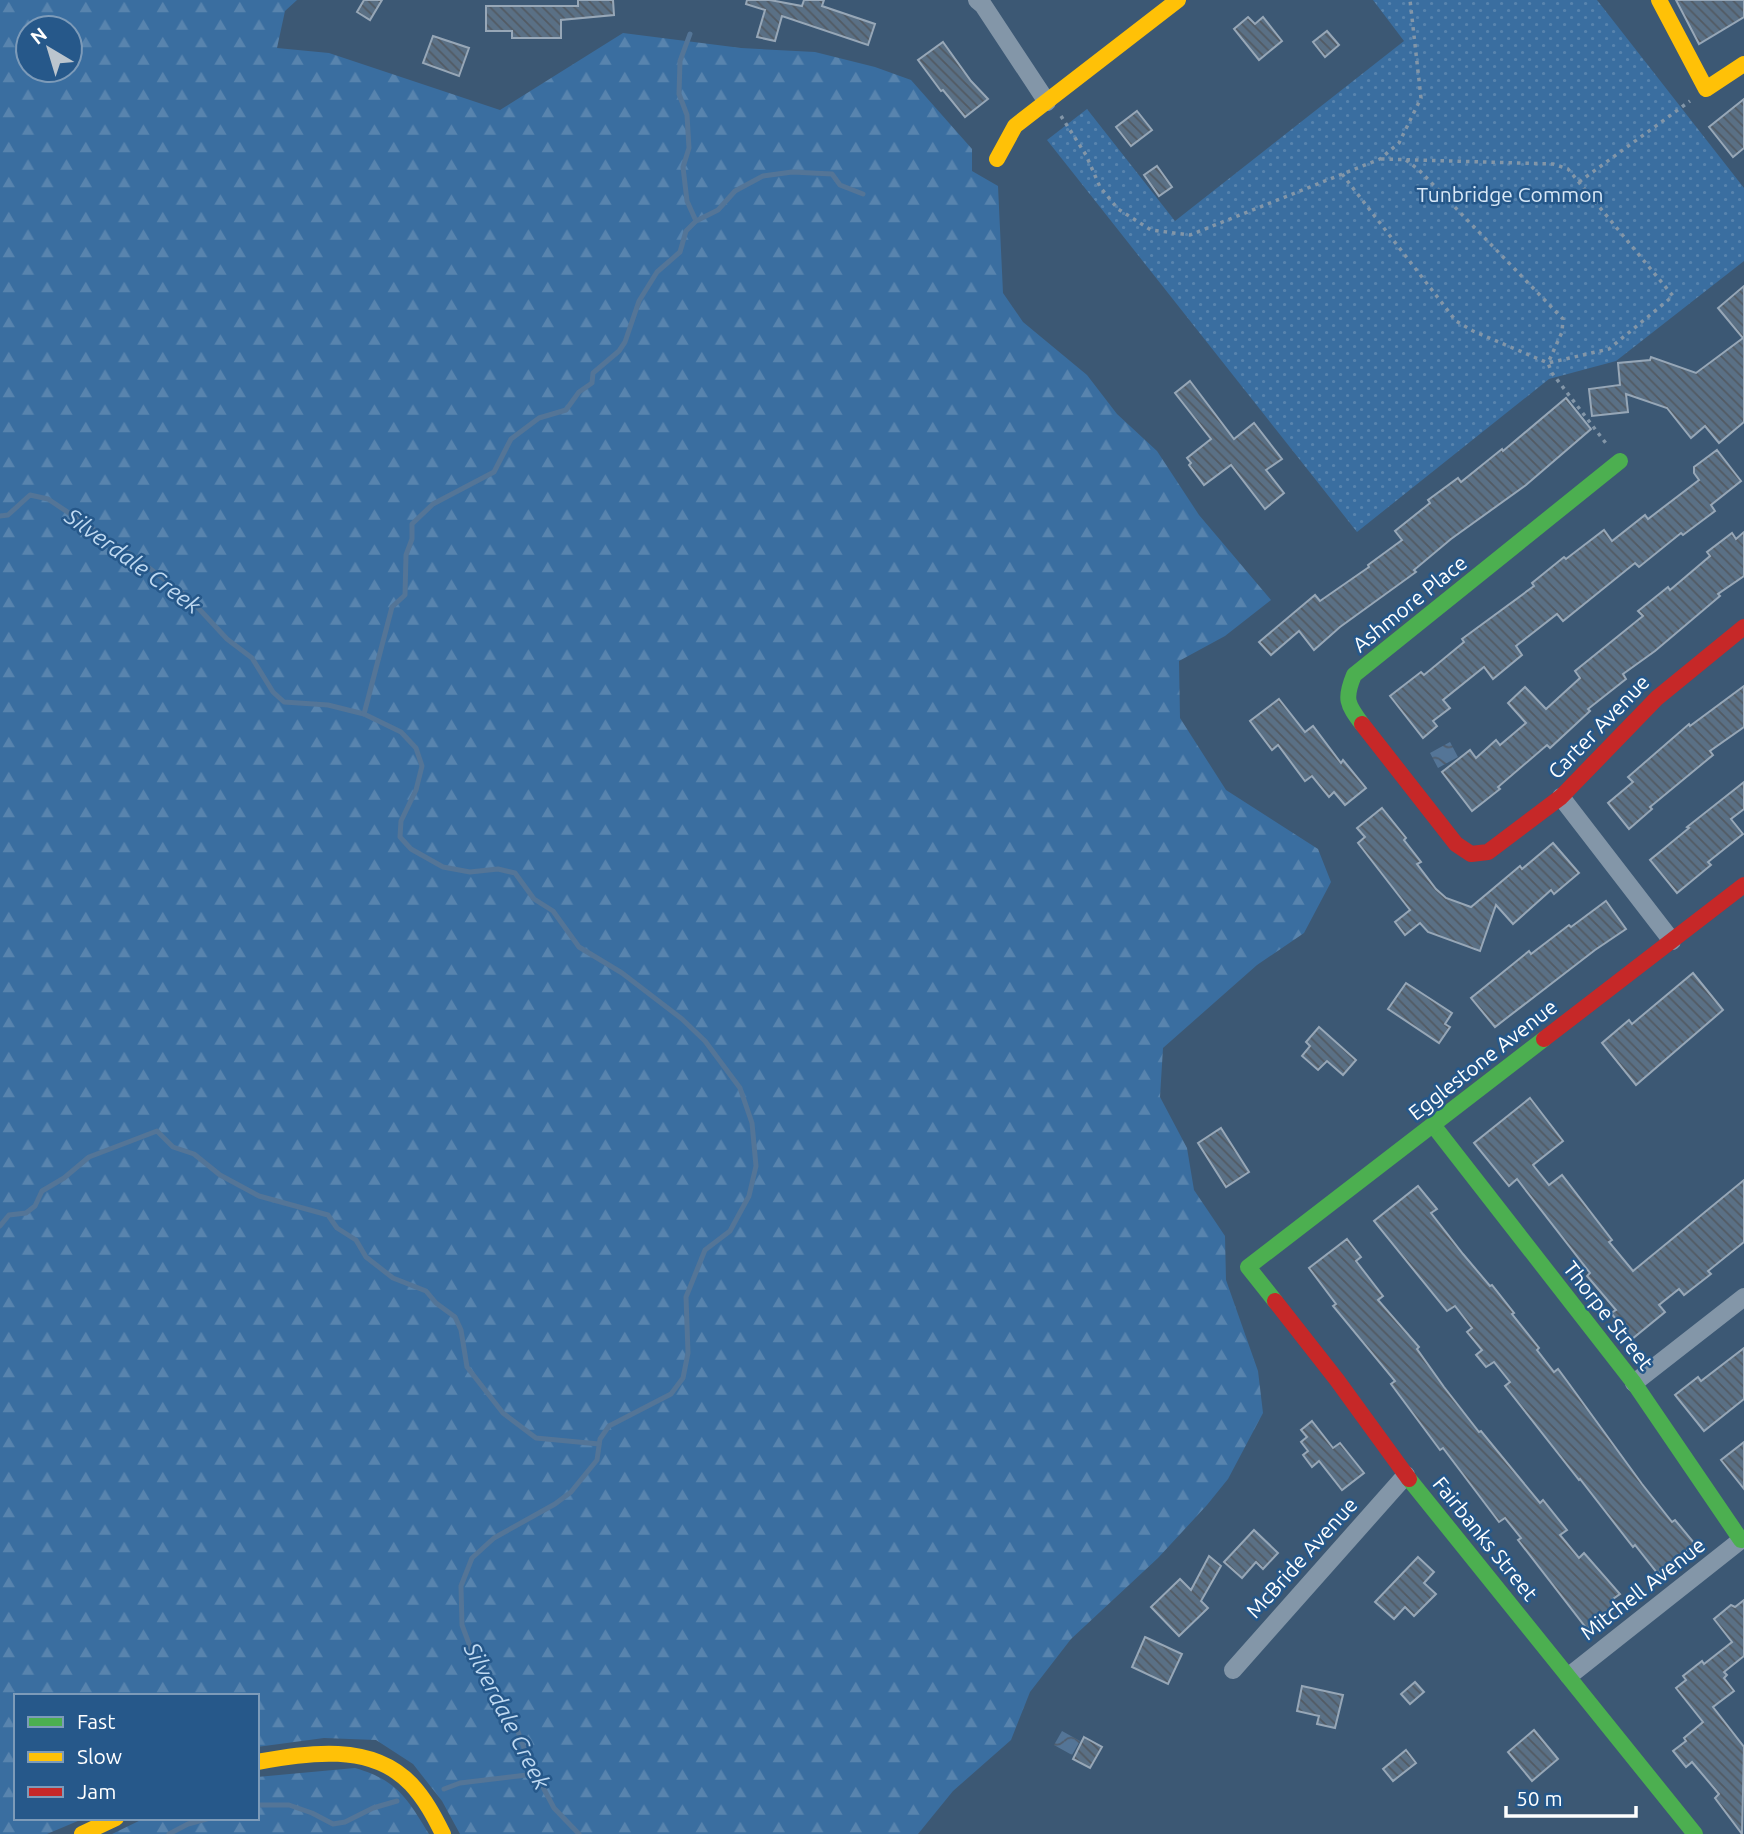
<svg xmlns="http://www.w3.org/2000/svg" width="1744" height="1834" viewBox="0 0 1744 1834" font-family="Ubuntu,sans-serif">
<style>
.green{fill:url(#green-dots)}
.forest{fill:url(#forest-firs);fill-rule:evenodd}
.water{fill:url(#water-waves)}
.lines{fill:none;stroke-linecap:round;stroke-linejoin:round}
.stream{stroke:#547597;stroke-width:5}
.building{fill:url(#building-back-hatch);stroke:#97a7b7;stroke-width:2}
.path{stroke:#8396a8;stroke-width:3.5;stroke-dasharray:3.5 5;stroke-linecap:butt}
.street{stroke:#8396a8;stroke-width:18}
.fast{stroke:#4caf50;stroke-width:16}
.slow{stroke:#ffc107;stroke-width:16}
.jam{stroke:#c62828;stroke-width:16}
.labels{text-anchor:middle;stroke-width:5;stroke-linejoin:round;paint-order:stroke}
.park-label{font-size:21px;fill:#d8e8f7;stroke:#26588a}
.street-label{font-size:21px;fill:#fff;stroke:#26588a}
.water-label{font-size:23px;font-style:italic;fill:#bfd9f1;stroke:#26588a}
</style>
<defs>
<pattern id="green-dots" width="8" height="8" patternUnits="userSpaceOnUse" patternTransform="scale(1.75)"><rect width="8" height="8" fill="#3a6ea0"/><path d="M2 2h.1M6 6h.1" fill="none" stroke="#5884ae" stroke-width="1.8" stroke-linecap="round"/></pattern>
<pattern id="forest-firs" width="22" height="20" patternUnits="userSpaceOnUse" patternTransform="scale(1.75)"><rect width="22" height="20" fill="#3a6ea0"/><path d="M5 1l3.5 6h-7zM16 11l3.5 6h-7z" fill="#5884ae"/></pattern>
<pattern id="water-waves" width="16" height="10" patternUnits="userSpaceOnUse" patternTransform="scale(1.75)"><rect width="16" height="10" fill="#547597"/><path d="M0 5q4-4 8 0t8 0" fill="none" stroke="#505e6e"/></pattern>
<pattern id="building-back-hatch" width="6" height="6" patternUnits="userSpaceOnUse" patternTransform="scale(1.75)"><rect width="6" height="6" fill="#5a7085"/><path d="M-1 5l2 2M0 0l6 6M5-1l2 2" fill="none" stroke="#525a63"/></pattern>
</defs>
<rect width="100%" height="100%" fill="#3c5874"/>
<polygon class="green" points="1373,0 1597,0 1744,188 1744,261 1616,361 1549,379 1357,532 1047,140 1087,109 1175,221 1404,41"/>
<g class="forest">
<path d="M0,0h297l-12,11 -8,37 52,5 171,57 123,-77 118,15 74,4 60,15 36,13 61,69v22l26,15 5,107 20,29 64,53 30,39 40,37 42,64 72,85 -46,36 -46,25 1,57 46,72 92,59 13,33 -27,51 -47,32 -94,83 -3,49 27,51 7,42 31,46 1,44 32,91 5,42 -35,66 -21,26 -49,53 -87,81 -41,53 -19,48 -58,51 -35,43h-458l-18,-33 -29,-37 -37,-24 -52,-2 -67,9v-51h-241v122h69l-38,16h-47zM28,28h42v42h-42z"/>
<path d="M355,1768c42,12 52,30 74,66h-317l33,-16h112v-41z"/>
</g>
<g class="water">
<polygon points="1450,742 1458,757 1438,768 1430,753"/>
<polygon points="1062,1731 1080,1741 1072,1755 1054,1745"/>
</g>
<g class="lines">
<g class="stream">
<polyline points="690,34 680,61 679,94 687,115 689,148 683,167 687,201 696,221"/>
<polyline points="0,516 8,515 30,495 48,499 129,553 189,598 227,639 252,658 273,692 284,702 328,705 364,714 401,732 416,748 422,766 416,790 401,821 400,837 411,849 443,867 470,872 498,869 515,873 534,899 553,911 579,947 622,973 682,1019 705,1041 740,1088 752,1123 756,1166 749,1196 730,1231 705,1250 686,1297 688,1353 683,1378 671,1394 609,1426 600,1439 597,1460 571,1492 555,1504 494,1538 472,1558 461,1586 462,1625 471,1649 513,1718 528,1759 554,1808 579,1834"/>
<polyline points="364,714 392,607 405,595 406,555 412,539 412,524 433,504 494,472 511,439 539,418 566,410 579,392 592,383 593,373 619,351 625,342 639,301 657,272 680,252 686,231 696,221 718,210 735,191 763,176 792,172 832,174 840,185 863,194"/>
<polyline points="0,1226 9,1215 26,1213 35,1206 42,1191 64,1178 89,1157 157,1131 173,1147 194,1154 220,1175 259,1196 328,1215 337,1228 356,1240 366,1257 393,1278 426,1291 436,1303 455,1317 461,1330 467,1367 503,1413 536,1438 599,1444"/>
<polyline points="444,1789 460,1783 535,1774"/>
<polyline points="257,1805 289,1805 312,1813 333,1824 345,1822 373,1808 397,1801"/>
<polyline points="169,1834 188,1824 210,1818"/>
</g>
</g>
<g class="building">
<polygon points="364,0 382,0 370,20 357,12"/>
<polygon points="578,0 613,0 614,15 561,20 561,38 512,38 512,31 486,31 486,6 578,6"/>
<polygon points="747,0 770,0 802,6 804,0 824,0 822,6 875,24 868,45 782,16 775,41 757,37 765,10 746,4"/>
<polygon points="1676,0 1744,0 1744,17 1699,44"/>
<polygon points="1248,17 1255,24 1263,17 1282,41 1259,60 1234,29"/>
<polygon points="1327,31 1339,45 1325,57 1313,42"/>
<polygon points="433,36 469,48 459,76 423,63"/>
<polygon points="943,42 971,81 988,99 965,117 943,90 941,91 918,60"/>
<polygon points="1744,99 1744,148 1733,157 1709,127"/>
<polygon points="1137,111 1152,130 1131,146 1116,127"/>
<polygon points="1157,166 1172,187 1159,196 1144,175"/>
<polygon points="1744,286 1744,422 1719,443 1705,426 1691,438 1667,408 1626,394 1628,412 1592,416 1589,389 1620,385 1618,363 1650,360 1651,357 1696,373 1743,338 1718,308"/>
<polygon points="1190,381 1234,439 1254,423 1282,459 1266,470 1284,493 1265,509 1231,465 1204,485 1189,465 1191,463 1187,458 1211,439 1175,393"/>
<polygon points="1566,398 1591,429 1526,485 1451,539 1414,570 1416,572 1340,627 1314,650 1299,631 1271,655 1259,642 1315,595 1320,601 1369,567 1368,565 1402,540 1395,531 1430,503 1428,500 1458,478 1461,482 1502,449 1503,451"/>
<polygon points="1717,450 1741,481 1711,505 1715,511 1683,535 1681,533 1639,567 1635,563 1563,621 1557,614 1516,646 1522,655 1493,679 1484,667 1443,700 1450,708 1433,721 1437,726 1423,738 1390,696 1421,672 1424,675 1464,642 1462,639 1534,586 1532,583 1564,557 1566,559 1604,530 1612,541 1645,515 1648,519 1699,480 1694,473 1694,467"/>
<polygon points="1744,532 1744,576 1718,594 1720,596 1655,651 1623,674 1626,679 1588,709 1590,711 1550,748 1547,745 1498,787 1500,789 1472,811 1442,772 1470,750 1476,758 1496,740 1500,745 1526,723 1508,703 1525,687 1546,709 1580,678 1575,671 1643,616 1638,611 1668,587 1670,590 1710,556 1707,552 1732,533 1736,539"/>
<polygon points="1744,686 1744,727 1710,751 1713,755 1650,807 1652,809 1629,829 1608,803 1633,782 1628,777 1689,724 1690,726"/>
<polygon points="1279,699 1305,732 1313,726 1341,763 1343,760 1366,788 1345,805 1334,792 1329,797 1312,776 1305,781 1278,745 1272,750 1250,721"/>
<polygon points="1744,782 1744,809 1731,819 1743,834 1708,862 1711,865 1677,893 1650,860 1689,828 1687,827"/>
<polygon points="1382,808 1406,838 1404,840 1421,862 1417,864 1436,889 1446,898 1471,907 1520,866 1522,869 1553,843 1579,873 1554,894 1551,890 1513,924 1496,905 1480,951 1428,932 1420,923 1405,935 1395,922 1410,910 1358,843 1365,837 1357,828"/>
<polygon points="1606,901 1626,929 1595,950 1495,1027 1471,998 1529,951 1531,954 1569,925 1571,927"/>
<polygon points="1693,973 1723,1010 1636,1085 1602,1043 1629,1020 1632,1024"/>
<polygon points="1406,983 1452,1013 1445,1024 1450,1027 1439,1043 1388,1009"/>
<polygon points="1319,1027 1356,1060 1343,1075 1327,1061 1318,1070 1302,1056 1310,1046 1306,1042"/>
<polygon points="1530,1098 1563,1141 1533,1165 1549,1185 1562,1175 1612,1240 1609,1242 1633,1271 1744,1180 1744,1242 1708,1271 1711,1274 1684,1295 1679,1289 1659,1305 1665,1312 1632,1339 1611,1313 1616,1310 1587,1276 1590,1273 1517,1179 1509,1186 1474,1143"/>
<polygon points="1221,1128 1249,1172 1226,1187 1198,1143"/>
<polygon points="1418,1186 1437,1209 1431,1213 1463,1254 1490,1286 1492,1285 1514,1313 1512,1314 1539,1348 1537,1350 1554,1372 1558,1369 1567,1381 1642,1484 1672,1522 1675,1520 1695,1544 1658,1574 1635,1545 1633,1547 1580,1479 1579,1480 1505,1386 1510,1382 1494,1362 1486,1367 1476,1355 1482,1350 1467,1332 1472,1328 1455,1306 1447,1311 1374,1221"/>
<polygon points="1347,1239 1361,1257 1356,1261 1383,1296 1378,1300 1419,1347 1417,1349 1444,1387 1479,1432 1481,1431 1540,1503 1543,1500 1567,1530 1560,1535 1579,1558 1584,1553 1620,1594 1613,1599 1618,1605 1587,1629 1518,1540 1521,1538 1505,1518 1499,1522 1443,1448 1440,1450 1391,1384 1395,1381 1333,1306 1336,1304 1309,1268"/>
<polygon points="1744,1348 1744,1399 1704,1431 1675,1395 1698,1377 1701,1381"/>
<polygon points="1312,1421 1333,1448 1340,1443 1364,1473 1342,1490 1319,1461 1312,1467 1303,1455 1308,1451 1301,1442 1307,1437 1301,1430"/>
<polygon points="1744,1442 1744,1489 1721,1460"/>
<polygon points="1254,1530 1278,1553 1263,1569 1256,1562 1242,1578 1224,1562"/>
<polygon points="1209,1556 1221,1566 1201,1601 1208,1608 1179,1636 1151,1607 1180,1579 1191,1590"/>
<polygon points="1418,1557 1434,1572 1424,1583 1436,1594 1414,1616 1405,1607 1394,1619 1375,1602"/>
<polygon points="1744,1600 1744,1656 1724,1672 1727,1675 1724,1678 1734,1691 1713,1707 1744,1747 1742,1834 1715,1798 1719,1794 1692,1762 1686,1767 1673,1751 1686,1741 1684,1738 1703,1722 1676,1688 1686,1680 1683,1676 1702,1661 1704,1664 1732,1642 1714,1619 1731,1605 1735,1607"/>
<polygon points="1145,1637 1182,1654 1168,1684 1132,1667"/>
<polygon points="1415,1682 1424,1692 1410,1704 1401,1694"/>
<polygon points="1302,1686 1343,1695 1335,1728 1317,1724 1319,1716 1297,1711"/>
<polygon points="1534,1730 1558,1759 1532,1781 1508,1752"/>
<polygon points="1084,1737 1102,1747 1090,1768 1073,1759"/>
<polygon points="1406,1750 1416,1763 1393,1781 1383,1769"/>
</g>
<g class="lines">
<g class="path">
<polyline points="1061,116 1086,155 1100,187 1118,209 1151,230 1190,235 1380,159 1399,143 1421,98 1410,0"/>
<polyline points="1381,159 1553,164 1568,169 1673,296 1609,349 1548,363"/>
<polyline points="1406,160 1419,170 1563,319 1562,332 1548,363"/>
<polyline points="1342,174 1456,321 1473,331 1548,363 1552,373 1608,446"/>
<polyline points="1579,182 1690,101"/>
</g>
<g class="street">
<polyline points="977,0 983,5 1047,102"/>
<polyline points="1561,797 1672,941"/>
<polyline points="1634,1383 1744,1297"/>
<polyline points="1233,1670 1406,1475"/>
<polyline points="1569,1676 1741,1540"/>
</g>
<g class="fast">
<path d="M1362,724c-15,-20 -18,-25 -8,-49l266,-214"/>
<polyline points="1433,1125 1634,1383 1741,1540 1744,1538"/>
<polyline points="1275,1301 1248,1267 1544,1039"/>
<polyline points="1409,1479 1695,1834"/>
</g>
<g class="slow">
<polyline points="1659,0 1706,89 1744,64"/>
<polyline points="997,159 1015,126 1178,0"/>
<path d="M257,1762c51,-9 114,-20 154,22 14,15 23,32 32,50"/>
<polyline points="82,1834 116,1818"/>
</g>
<g class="jam">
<polyline points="1362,724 1456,844 1471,854 1488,852 1561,797 1657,698 1744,627"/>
<polyline points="1544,1039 1744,885"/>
<polyline points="1275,1301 1337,1380 1409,1479"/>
</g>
</g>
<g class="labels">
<g class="park-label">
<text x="1510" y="202">Tunbridge Common</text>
</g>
<g class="street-label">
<text transform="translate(1410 604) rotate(-39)" y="7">Ashmore Place</text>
<text transform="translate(1599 727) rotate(-46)" y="7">Carter Avenue</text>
<text transform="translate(1483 1060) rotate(-38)" y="7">Egglestone Avenue</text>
<text transform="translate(1608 1316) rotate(52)" y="7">Thorpe Street</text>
<text transform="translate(1485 1539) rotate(51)" y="7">Fairbanks Street</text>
<text transform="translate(1302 1558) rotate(-48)" y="7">McBride Avenue</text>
<text transform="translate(1643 1589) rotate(-38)" y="7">Mitchell Avenue</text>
</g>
<g class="water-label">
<text transform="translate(133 561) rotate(36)" y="8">Silverdale Creek</text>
<text transform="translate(507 1716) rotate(63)" y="8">Silverdale Creek</text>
</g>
</g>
<rect x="14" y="1694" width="245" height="126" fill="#26588a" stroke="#7d9bb9" stroke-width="2"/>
<rect x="28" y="1717" width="35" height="10" fill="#4caf50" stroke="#7d9bb9" stroke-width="2"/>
<text x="77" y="1729" font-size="21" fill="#ffffff">Fast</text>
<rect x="28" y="1752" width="35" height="10" fill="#ffc107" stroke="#7d9bb9" stroke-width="2"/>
<text x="77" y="1764" font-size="21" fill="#ffffff">Slow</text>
<rect x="28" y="1787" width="35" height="10" fill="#c62828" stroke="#7d9bb9" stroke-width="2"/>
<text x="77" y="1799" font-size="21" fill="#ffffff">Jam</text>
<g transform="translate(49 49) rotate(322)"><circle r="33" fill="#26588a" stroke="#7d9bb9" stroke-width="2"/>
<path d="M0-5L12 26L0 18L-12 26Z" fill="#bbc5ce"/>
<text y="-10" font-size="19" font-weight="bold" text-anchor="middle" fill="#ffffff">N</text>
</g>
<path d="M1506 1806v10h130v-10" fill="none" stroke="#ffffff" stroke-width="3.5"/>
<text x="1516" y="1806" font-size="21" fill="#ffffff" stroke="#26588a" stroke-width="5" paint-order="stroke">50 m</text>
</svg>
